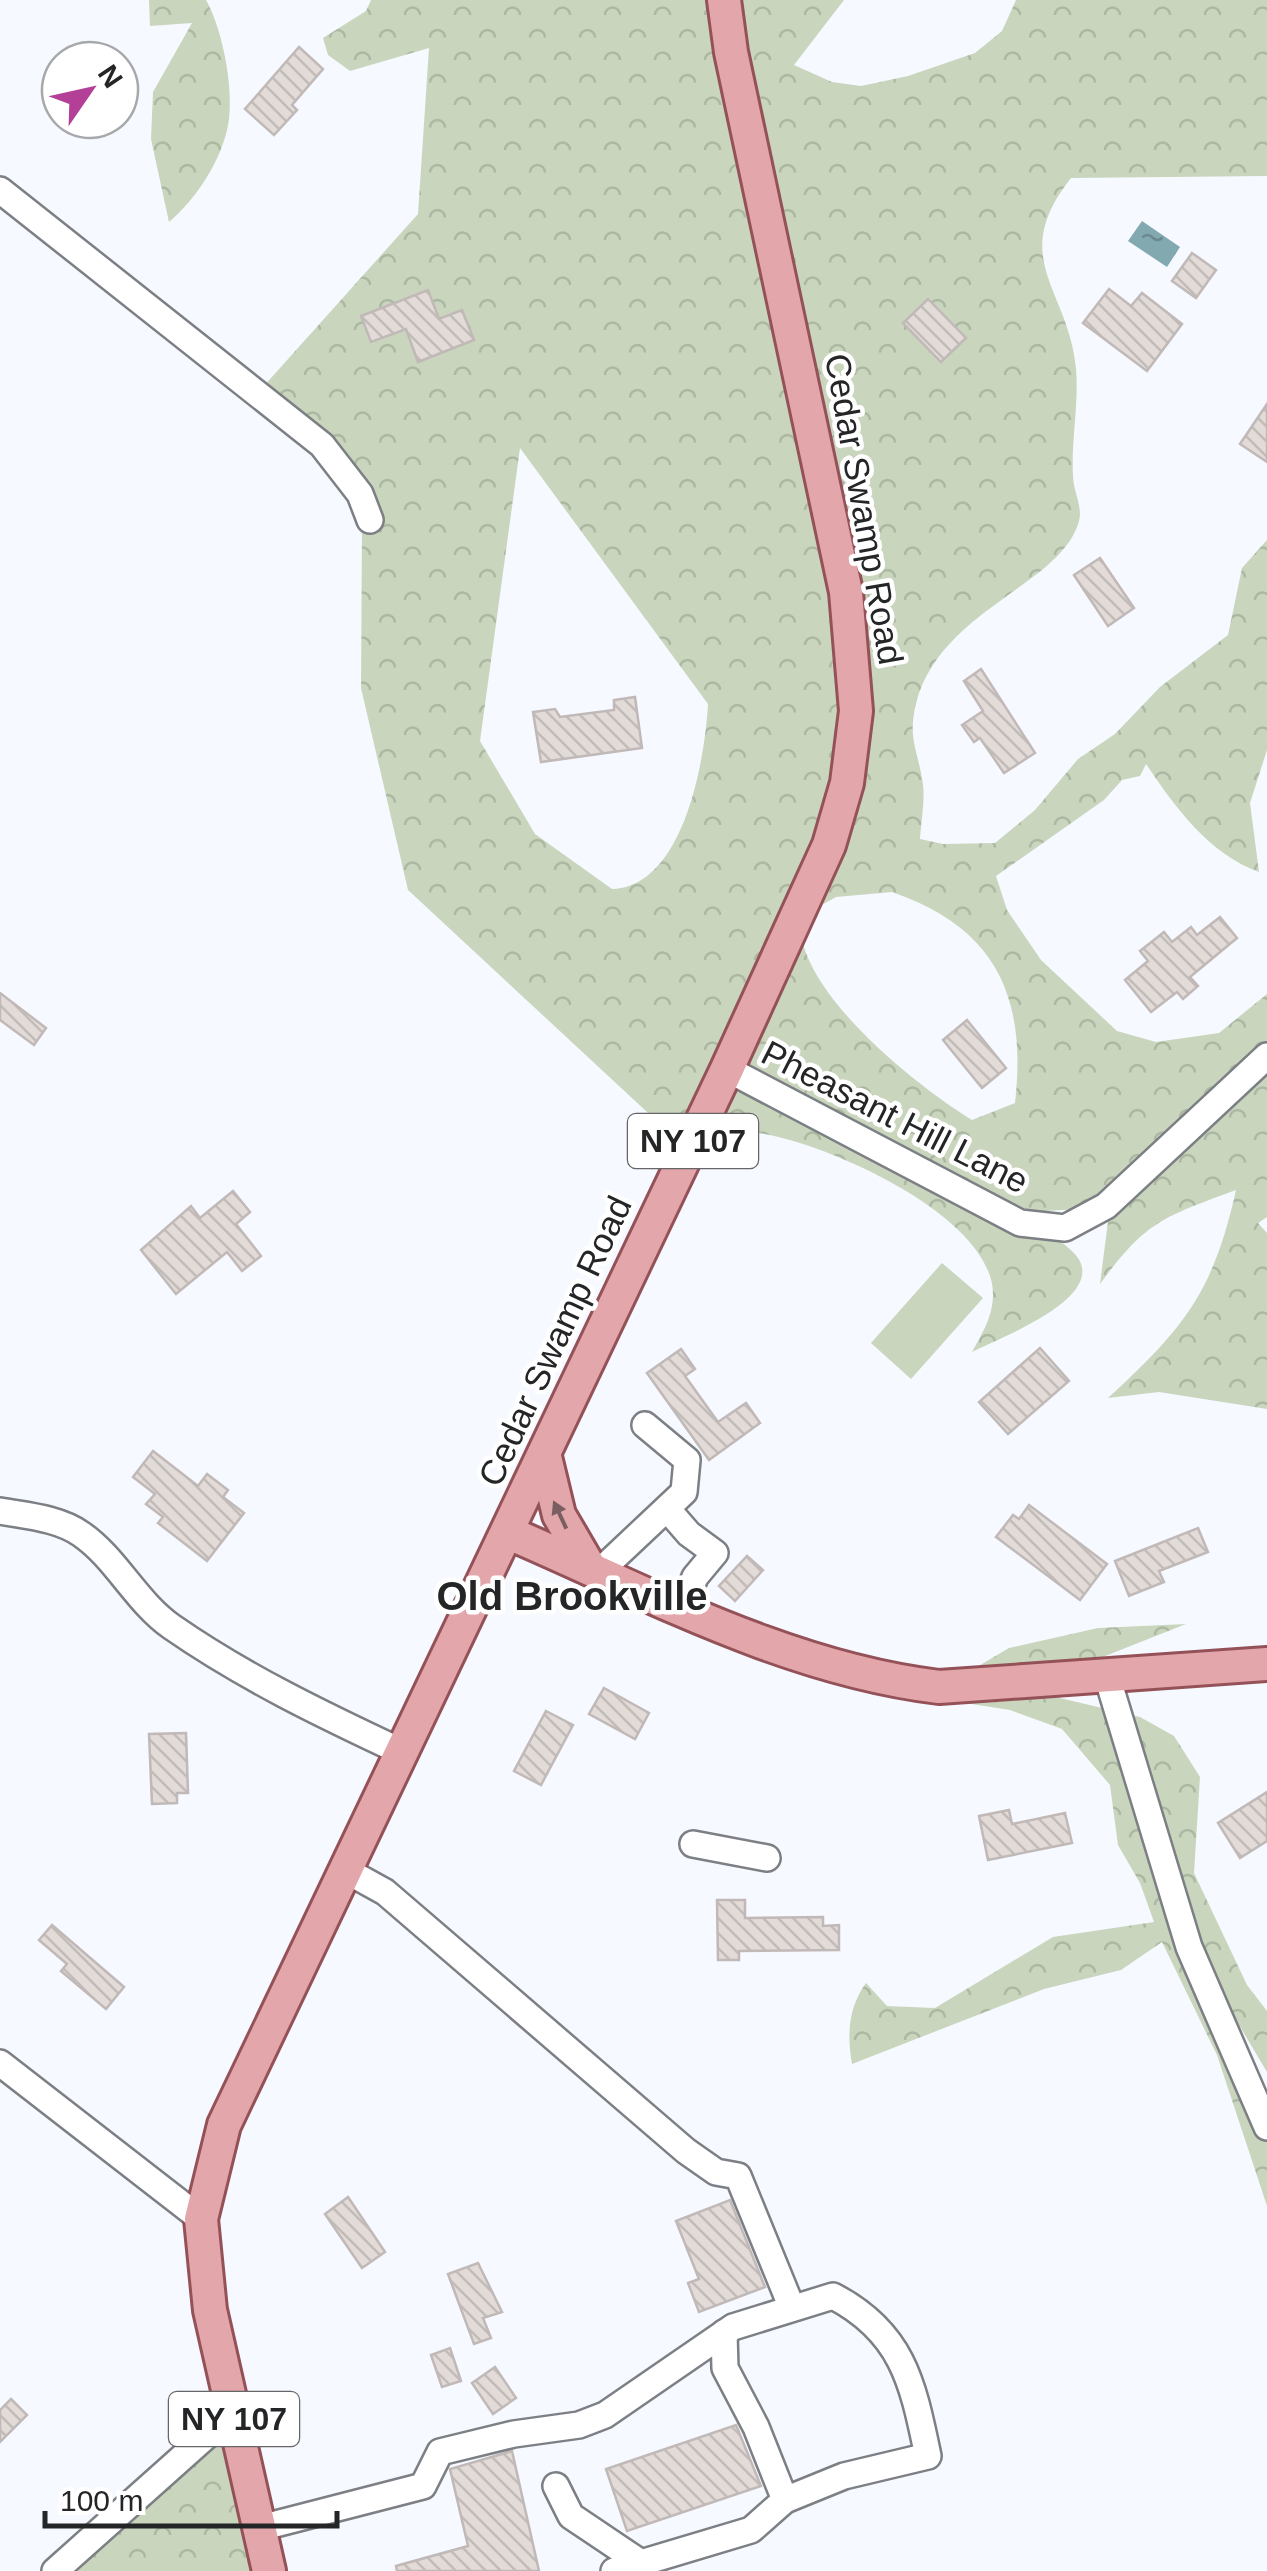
<svg xmlns="http://www.w3.org/2000/svg" width="1267" height="2571" viewBox="0 0 1267 2571" font-family="Arial,sans-serif">
<style>
.forest{fill:url(#forest-crowns);fill-rule:evenodd}
.garden{fill:#c9d6bd}
.water{fill:url(#water-ripples)}
.building{fill:url(#building-back-hatch);stroke:#c0b9b7;stroke-width:2.5}
.lines{fill:none;stroke-linecap:round;stroke-linejoin:round}
.minor-casing{stroke:#7c7f84;stroke-width:30}
.major-casing{stroke:#945258;stroke-width:38}
.minor{stroke:#fff;stroke-width:25}
.major{stroke:#e3a6aa;stroke-width:32}
.oneway{fill:#7a5f62}
.labels{text-anchor:middle;stroke-width:9;stroke-linejoin:round;paint-order:stroke}
.shield{fill:#fff;stroke:#666668;stroke-width:2.5}
.shield-label{font-size:32px;font-weight:bold;fill:#242527}
.street-label{font-size:35px;fill:#242527;stroke:#fff}
.quarter-label{font-size:40px;font-weight:bold;fill:#242527;stroke:#fff}
</style>
<defs>
<pattern id="forest-crowns" width="20" height="18" patternUnits="userSpaceOnUse" patternTransform="scale(2.5)"><rect width="20" height="18" fill="#c9d6bd"/><path d="M2 6a3 3 0 1 1 6 0M12 15a3 3 0 1 1 6 0" fill="none" stroke="#acb8a2"/></pattern>
<pattern id="water-ripples" width="26" height="14" patternUnits="userSpaceOnUse" patternTransform="scale(2.5)"><rect width="26" height="14" fill="#82a9b0"/><path d="M2 4q2-2 4 0t4 0M15 11q2-2 4 0t4 0" fill="none" stroke="#6a898f"/></pattern>
<pattern id="building-back-hatch" width="6" height="6" patternUnits="userSpaceOnUse" patternTransform="scale(2.5)"><rect width="6" height="6" fill="#e2dbd8"/><path d="M-1 5l2 2M0 0l6 6M5-1l2 2" fill="none" stroke="#c2bcb9"/></pattern>
</defs>
<rect width="100%" height="100%" fill="#f6f9ff"/>
<g class="forest">
<path d="M149,0h57c17,29 30,97 21,130 -8,34 -32,70 -58,92l-18,-83 2,-47 39,-69 -42,3z"/>
<path d="M371,0h473l-50,65 38,17 29,4 47,-10 67,-23 27,-22 14,-31h251v176l-196,2c-64,81 -2,111 5,191 3,36 -5,72 -3,107 0,14 10,31 6,45 -17,64 -140,89 -163,183 -9,35 3,49 7,81 2,17 -2,37 -3,54l23,5 52,-1 40,-33 43,-51 37,-25 45,-47 68,-52 14,-67 25,-28v210l-17,53 9,69c-50,-18 -84,-65 -113,-108l-6,12 -18,4 -18,20 -108,76 11,34 34,50 76,71 39,11 63,-9 48,-39v223l-9,6 9,10v176l-108,-17 -51,6c76,-70 105,-105 128,-208 -72,27 -89,30 -136,94l9,-70 -27,-5 -56,3c13,17 32,25 47,40 43,43 -74,86 -101,100 10,-18 21,-36 21,-57 1,-80 -176,-157 -243,-163 -12,-1 -26,2 -38,2l143,-362 -34,-305 26,316 -158,368 -281,-261 -47,-202 1,-163 -44,-76 -65,-51 165,-184 11,-166 -79,23 -22,-16 -5,-17 43,-27zM520,448l188,256c-3,55 -24,183 -96,185l-77,-55 -55,-93zM892,892c104,36 135,104 123,211l-43,17c-57,-35 -178,-131 -172,-203l36,-20z"/>
<path d="M1186,1624l-164,65 118,28 34,19 14,22 12,19 -6,96 53,112 20,26v61l-44,-74 44,135v73l-50,-151 -55,-113 -41,28 -77,19 -192,75c-5,-29 -4,-56 14,-81l21,23 48,2 118,-71 101,-15 -14,-39 -22,-38 -8,-60 -48,-56 -52,-19 -84,-13 83,-49 89,-20z"/>
<polygon points="232,2413 269,2571 55,2571"/>
</g>
<polygon class="garden" points="942,1263 983,1298 911,1379 871,1343"/>
<polygon class="water" points="1142,221 1180,247 1167,267 1128,241"/>
<g class="building">
<polygon points="299,47 323,69 292,105 297,110 274,135 245,109"/>
<polygon points="1192,253 1216,270 1196,298 1172,281"/>
<polygon points="1109,289 1131,306 1142,293 1182,324 1147,371 1083,323"/>
<polygon points="428,290 439,319 462,310 474,340 418,362 406,329 371,342 361,316"/>
<polygon points="928,299 966,338 941,362 903,323"/>
<polygon points="1267,404 1267,462 1240,444"/>
<polygon points="1100,558 1134,608 1108,626 1074,575"/>
<polygon points="981,669 1035,753 1004,773 980,738 974,742 962,725 983,711 964,681"/>
<polygon points="635,697 642,748 541,762 533,712 555,709 560,717 614,710 614,700"/>
<polygon points="1220,917 1237,938 1190,977 1198,986 1183,999 1177,992 1151,1012 1125,980 1148,961 1140,951 1164,932 1172,942 1191,927 1197,935"/>
<polygon points="0,993 46,1028 34,1045 0,1020"/>
<polygon points="967,1020 1006,1068 982,1088 943,1040"/>
<polygon points="233,1191 250,1212 236,1224 261,1256 242,1271 227,1252 176,1294 141,1250 191,1206 200,1218"/>
<polygon points="1040,1348 1069,1381 1008,1434 979,1402"/>
<polygon points="681,1349 695,1369 685,1376 718,1422 746,1403 760,1423 709,1460 647,1373"/>
<polygon points="153,1451 198,1486 207,1474 228,1490 223,1497 244,1513 207,1561 158,1523 163,1517 146,1504 155,1494 133,1477"/>
<polygon points="1029,1505 1107,1564 1080,1600 996,1537 1013,1515 1019,1519"/>
<polygon points="1198,1528 1208,1552 1159,1571 1164,1582 1129,1596 1115,1561"/>
<polygon points="747,1556 763,1570 735,1601 719,1586"/>
<polygon points="604,1688 649,1713 635,1739 589,1714"/>
<polygon points="546,1711 573,1725 541,1785 514,1771"/>
<polygon points="186,1733 188,1793 177,1793 177,1803 152,1804 149,1734"/>
<polygon points="1267,1792 1267,1841 1240,1858 1218,1823"/>
<polygon points="1009,1810 1012,1824 1065,1813 1072,1843 988,1860 979,1816"/>
<polygon points="717,1900 745,1900 745,1918 823,1917 823,1926 839,1925 839,1950 739,1951 739,1960 718,1960"/>
<polygon points="52,1925 124,1987 106,2009 61,1971 67,1964 39,1940"/>
<polygon points="348,2197 385,2252 362,2268 325,2214"/>
<polygon points="730,2200 765,2287 699,2312 688,2283 699,2279 676,2221"/>
<polygon points="478,2263 502,2312 483,2318 491,2338 474,2344 448,2274"/>
<polygon points="450,2348 461,2381 442,2387 431,2355"/>
<polygon points="495,2367 516,2398 493,2414 472,2383"/>
<polygon points="11,2399 27,2415 0,2442 0,2410"/>
<polygon points="736,2425 761,2486 627,2531 606,2469"/>
<polygon points="512,2451 539,2571 397,2571 396,2566 468,2546 450,2469"/>
</g>
<g class="lines">
<defs>
<g id="minor">
<polyline points="0,190 322,445 360,494 370,520"/>
<polyline points="727,1069 1020,1223 1065,1228 1106,1206 1267,1056"/>
<path d="M0,1511c27,5 58,7 81,23 35,24 55,68 91,93 72,50 151,88 230,125"/>
<polyline points="669,1511 689,1534 715,1553 695,1577 683,1608"/>
<polyline points="599,1572 684,1492 687,1460 645,1425"/>
<polyline points="1106,1673 1189,1947 1267,2127"/>
<polyline points="693,1844 767,1858"/>
<polyline points="347,1871 385,1892 686,2151 716,2172 738,2176 792,2308"/>
<polyline points="0,2063 201,2219"/>
<polyline points="724,2333 725,2368 756,2427 785,2500"/>
<polyline points="556,2486 571,2516 641,2563"/>
<path d="M260,2528l163,-42 17,-34 74,-18 65,-9 26,-10 128,-88 100,-31c71,37 80,89 95,160l-84,20 -59,24 -34,30 -137,41"/>
<polyline points="55,2571 232,2413"/>
</g>
<g id="major">
<polyline points="545,1457 559,1515 590,1568"/>
<path d="M509,1533c139,60 279,136 430,154l328,-23"/>
<polyline points="269,2571 210,2310 201,2219 224,2125 727,1069 829,845 847,783 856,711 846,592 731,52 724,0"/>
</g>
</defs>
<use href="#minor" class="minor-casing"/>
<use href="#major" class="major-casing"/>
<use href="#minor" class="minor"/>
<use href="#major" class="major"/>
</g>
<defs><path id="oneway-solid" d="M-6-.8H1V-3.2L6.5 0L1 3.2V.8H-6Z" transform="scale(2.5)"/></defs>
<use class="oneway" href="#oneway-solid" transform="translate(560 1515) rotate(-115)"/>
<g class="labels">
<g class="shield">
<rect x="628" y="1114" width="130" height="54" rx="8"/>
<rect x="169" y="2392" width="130" height="54" rx="8"/>
</g>
<g class="shield-label">
<text x="693" y="1152">NY 107</text>
<text x="234" y="2430">NY 107</text>
</g>
<g class="street-label">
<text transform="translate(864 509) rotate(80)" y="12">Cedar Swamp Road</text>
<text transform="translate(895 1117) rotate(27)" y="12">Pheasant Hill Lane</text>
<text transform="translate(555 1341) rotate(-65)" y="12">Cedar Swamp Road</text>
</g>
<g class="quarter-label">
<text x="572" y="1610">Old Brookville</text>
</g>
</g>
<g transform="translate(90 90) rotate(56)"><circle r="48" fill="#ffffff" stroke="#a7a8a9" stroke-width="2.5"/>
<path d="M0-8L18 38L0 25L-18 38Z" fill="#b43f97"/>
<text y="-15" font-size="28" font-weight="bold" text-anchor="middle" fill="#242527">N</text>
</g>
<path d="M45 2511v15h292v-15" fill="none" stroke="#242527" stroke-width="5"/>
<text x="60" y="2511" font-size="30" fill="#242527" stroke="#ffffff" stroke-width="8" paint-order="stroke">100 m</text>
</svg>
